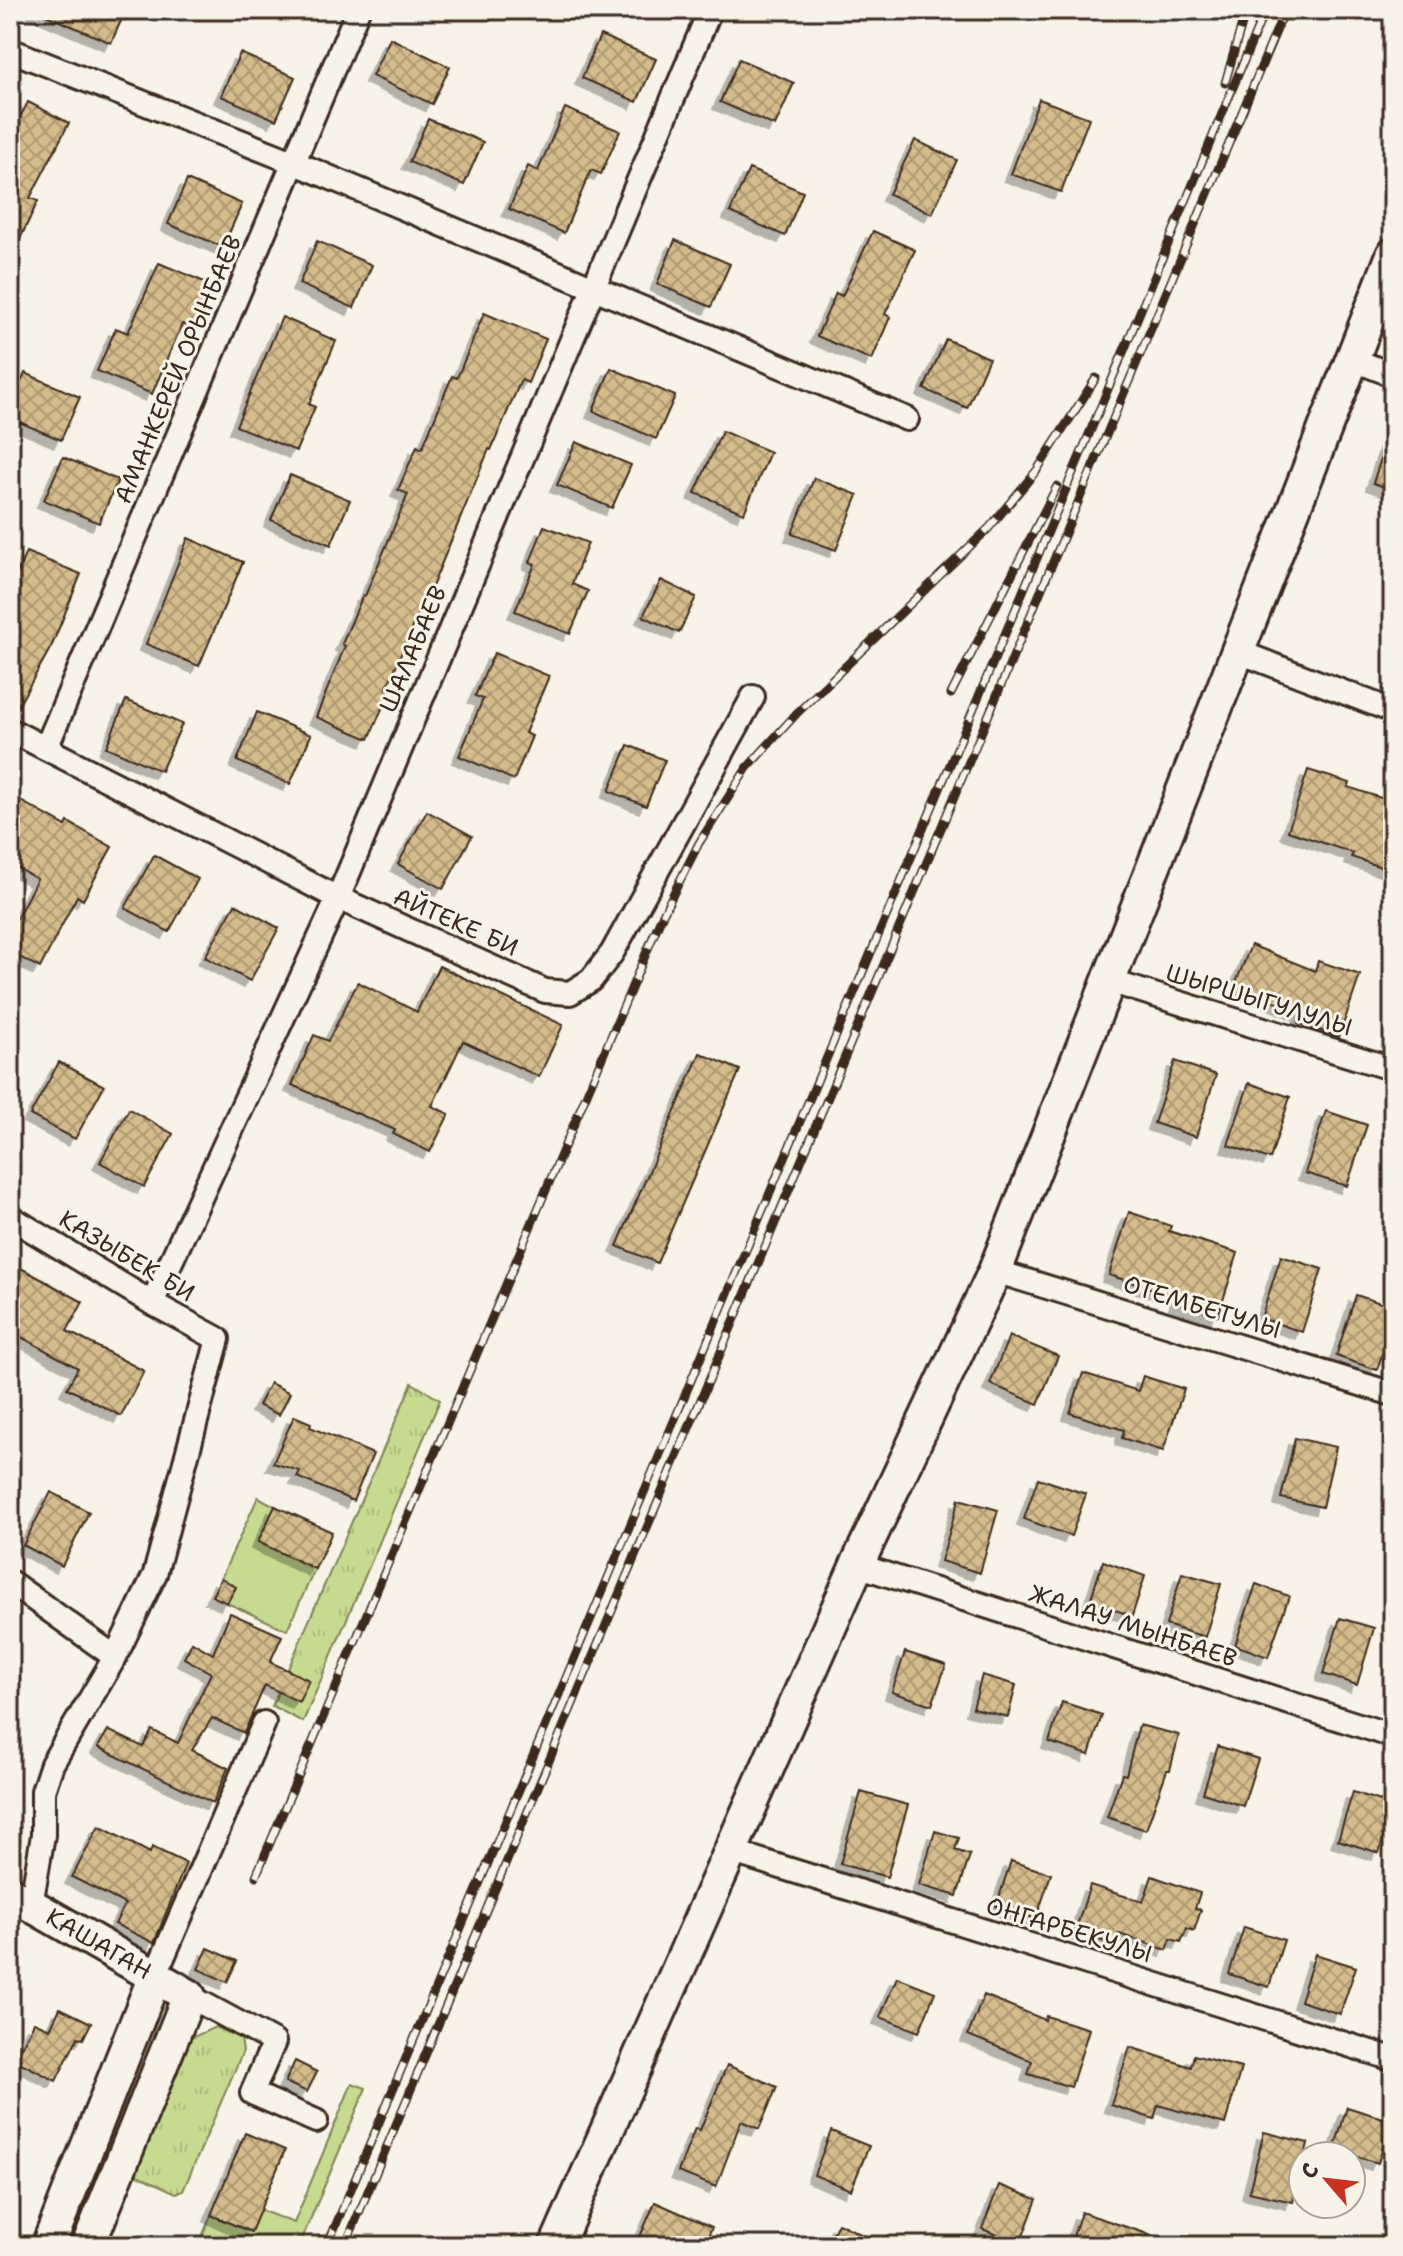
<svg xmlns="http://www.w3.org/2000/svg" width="1403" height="2256" viewBox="0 0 1403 2256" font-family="'Shantell Sans',sans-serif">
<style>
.grass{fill:url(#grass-tufts);stroke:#818257;stroke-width:2}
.garden{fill:#c7db90;stroke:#818257;stroke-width:2}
.building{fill:url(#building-cross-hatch);stroke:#3b2a1e;stroke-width:2;filter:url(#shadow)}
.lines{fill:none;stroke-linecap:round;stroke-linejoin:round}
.street-casing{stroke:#3b2a1e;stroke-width:28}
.secondary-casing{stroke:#3b2a1e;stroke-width:38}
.street{stroke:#f7f3e8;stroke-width:22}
.secondary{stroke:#f7f3e8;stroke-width:32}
.rail-casing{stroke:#3b2a1e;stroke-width:9}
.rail{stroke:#f7f3e8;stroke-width:6;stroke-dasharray:18;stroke-linecap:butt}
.labels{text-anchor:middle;stroke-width:6;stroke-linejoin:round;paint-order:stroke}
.street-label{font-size:24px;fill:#3b2a1e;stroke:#f7f3e8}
</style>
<defs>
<pattern id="grass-tufts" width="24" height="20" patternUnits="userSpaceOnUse" patternTransform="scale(2)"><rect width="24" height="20" fill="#c7db90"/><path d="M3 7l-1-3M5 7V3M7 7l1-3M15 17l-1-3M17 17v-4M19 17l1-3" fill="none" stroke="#acbc7c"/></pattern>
<pattern id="building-cross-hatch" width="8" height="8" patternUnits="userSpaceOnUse" patternTransform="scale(2)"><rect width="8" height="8" fill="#d5bc8c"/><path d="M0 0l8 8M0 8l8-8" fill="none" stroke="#ae9972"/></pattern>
<filter id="shadow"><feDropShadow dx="-7" dy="7" stdDeviation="0" flood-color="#0004"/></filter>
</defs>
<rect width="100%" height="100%" fill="#f7f3e8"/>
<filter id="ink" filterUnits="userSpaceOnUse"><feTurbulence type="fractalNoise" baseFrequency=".0125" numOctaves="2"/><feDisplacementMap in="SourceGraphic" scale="16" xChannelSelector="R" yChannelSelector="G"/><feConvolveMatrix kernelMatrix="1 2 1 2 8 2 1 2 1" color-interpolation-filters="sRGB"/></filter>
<g filter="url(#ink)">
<g class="grass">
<polygon points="412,1383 440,1400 303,1722 272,1706"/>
<polygon points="215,2027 241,2039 243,2051 183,2191 176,2193 137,2175 133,2165 178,2052 191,2038"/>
</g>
<g class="garden">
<polygon points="258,1497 275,1506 258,1542 315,1569 287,1630 227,1603 236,1587 221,1578"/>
<polygon points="352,2083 366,2088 299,2246 198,2246 211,2215 250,2232 260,2210 294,2223"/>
</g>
<g class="building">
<polygon points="34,10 126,10 111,43"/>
<polygon points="600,35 656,59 637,102 582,78"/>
<polygon points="390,38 450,67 432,104 372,76"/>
<polygon points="240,53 295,77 276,120 221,96"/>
<polygon points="739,59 794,83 775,126 720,102"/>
<polygon points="1039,99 1089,118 1061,192 1011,174"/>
<polygon points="28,102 69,123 30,198 38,201 10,260 10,136"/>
<polygon points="565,108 620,131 601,174 591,170 564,233 509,209 528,166 538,171"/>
<polygon points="428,119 483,142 464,185 409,162"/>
<polygon points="915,140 957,160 932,214 889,194"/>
<polygon points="749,169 803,192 785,236 730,212"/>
<polygon points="187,180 242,204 223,247 168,224"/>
<polygon points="873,231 915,250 885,314 890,317 872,360 817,336 836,293 842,296"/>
<polygon points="675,240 730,264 711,307 657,284"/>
<polygon points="317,241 372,265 354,308 299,284"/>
<polygon points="159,263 214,286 195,329 182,324 152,394 97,371 116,328 128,333"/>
<polygon points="484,313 546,339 528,383 521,380 491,450 489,449 429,594 426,593 387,688 390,690 369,739 316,717 345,646 342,644 363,595 365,596 408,494 398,490 417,446 422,449 452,376 457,378"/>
<polygon points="282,317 336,341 309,404 315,407 296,451 236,426"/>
<polygon points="946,339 989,358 967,408 924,389"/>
<polygon points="611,368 675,396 656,439 593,411"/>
<polygon points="25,373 80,397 61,440 10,418 10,407"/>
<polygon points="722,431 770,452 744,513 695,493"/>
<polygon points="1390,431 1393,432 1393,490 1373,483"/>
<polygon points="576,442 631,465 612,508 557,485"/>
<polygon points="63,457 118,480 99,523 44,500"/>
<polygon points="290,475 350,500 331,545 271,520"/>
<polygon points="814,478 858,495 836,550 792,534"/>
<polygon points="544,526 588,543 572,584 588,591 570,634 515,611 535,564 530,562"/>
<polygon points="188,538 243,562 199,666 146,644"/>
<polygon points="26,552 81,574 52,645 12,717 10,716 10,591"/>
<polygon points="661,580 696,597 679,633 643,616"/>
<polygon points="494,653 549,676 525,733 532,736 514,780 459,756 483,699 475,696"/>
<polygon points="126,700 182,724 161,771 106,747"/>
<polygon points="257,712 311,735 290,784 237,761"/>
<polygon points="628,745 665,760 646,806 609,791"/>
<polygon points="1308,770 1350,783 1348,787 1393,802 1393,871 1351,857 1353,853 1288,831"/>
<polygon points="10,795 66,826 68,822 112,847 83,900 77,896 40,968 10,952 10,931 37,879 10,864"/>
<polygon points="427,811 472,836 443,889 398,864"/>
<polygon points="154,855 198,879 169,932 125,908"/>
<polygon points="235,904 279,928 250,981 205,957"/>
<polygon points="1251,945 1315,971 1318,961 1360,975 1339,1037 1298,1023 1301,1013 1235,985"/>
<polygon points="439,966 563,1025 539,1077 463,1041 432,1106 449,1114 430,1152 393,1134 395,1130 292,1085 314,1035 328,1041 358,982 417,1012"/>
<polygon points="700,1053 740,1070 657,1263 617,1246"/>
<polygon points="1175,1061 1216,1075 1196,1137 1154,1123"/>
<polygon points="59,1062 104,1086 75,1139 30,1115"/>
<polygon points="1249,1083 1290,1097 1270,1159 1228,1145"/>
<polygon points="129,1109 173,1134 144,1187 100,1162"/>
<polygon points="1326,1111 1367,1125 1347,1186 1305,1173"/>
<polygon points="1129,1212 1171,1226 1169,1231 1238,1253 1218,1316 1176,1302 1178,1297 1109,1275"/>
<polygon points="1281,1256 1322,1269 1302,1332 1261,1318"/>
<polygon points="10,1262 83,1302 67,1331 144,1371 121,1416 67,1388 78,1368 10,1331"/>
<polygon points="1356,1295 1393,1307 1393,1321 1377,1370 1336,1356"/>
<polygon points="1009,1336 1058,1356 1038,1404 990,1384"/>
<polygon points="1083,1373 1138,1391 1143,1376 1184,1389 1163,1451 1122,1438 1124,1430 1070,1413"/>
<polygon points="270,1383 290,1393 279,1415 258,1405"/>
<polygon points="294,1416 311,1423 310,1427 373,1454 353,1501 297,1477 300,1471 273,1463"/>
<polygon points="1295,1438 1336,1447 1322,1507 1281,1498"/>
<polygon points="1038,1478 1086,1494 1071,1536 1024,1519"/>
<polygon points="51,1492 89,1512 62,1566 23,1545"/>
<polygon points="959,1499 998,1510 980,1573 941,1561"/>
<polygon points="275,1506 332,1532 315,1569 258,1542"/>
<polygon points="1103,1561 1145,1576 1132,1616 1090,1601"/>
<polygon points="1182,1573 1221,1584 1205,1637 1166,1625"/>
<polygon points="221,1578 236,1587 227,1603 212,1596"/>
<polygon points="1256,1584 1289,1596 1268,1657 1235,1645"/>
<polygon points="230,1613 282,1636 270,1662 309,1680 299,1702 265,1685 244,1733 212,1718 192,1750 228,1768 213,1803 98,1747 108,1730 143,1747 152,1730 178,1743 211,1673 184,1658 192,1642 213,1654"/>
<polygon points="1340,1618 1374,1628 1357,1685 1323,1674"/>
<polygon points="905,1652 946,1665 932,1705 892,1692"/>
<polygon points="982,1675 1016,1685 1008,1717 973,1708"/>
<polygon points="1062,1702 1102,1715 1089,1755 1049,1742"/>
<polygon points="1139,1725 1179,1735 1170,1770 1167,1770 1146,1830 1107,1817 1122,1774 1126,1775"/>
<polygon points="1218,1746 1258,1759 1243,1806 1203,1793"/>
<polygon points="861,1792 908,1805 887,1877 840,1864"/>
<polygon points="1353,1792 1393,1805 1379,1853 1338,1840"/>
<polygon points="99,1826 150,1853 152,1847 186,1863 154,1943 115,1924 125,1904 72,1877"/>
<polygon points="935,1831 959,1838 955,1850 970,1855 957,1896 919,1885"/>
<polygon points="1011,1861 1051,1874 1036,1919 996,1906"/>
<polygon points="1152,1876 1200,1893 1195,1908 1201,1910 1194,1931 1187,1928 1181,1942 1171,1939 1167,1950 1119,1934 1115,1945 1075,1932 1090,1885 1143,1902"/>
<polygon points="1244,1927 1284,1940 1269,1987 1229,1974"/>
<polygon points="208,1948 237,1961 227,1982 198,1969"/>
<polygon points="1315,1954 1356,1967 1340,2014 1300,2001"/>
<polygon points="897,1977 935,1992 919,2032 880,2017"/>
<polygon points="984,1995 1045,2020 1046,2016 1089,2029 1071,2087 1028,2074 1032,2061 968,2035"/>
<polygon points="60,2008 91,2023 83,2039 78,2037 56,2081 15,2060 34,2022 50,2029"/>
<polygon points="1130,2047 1191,2067 1194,2055 1241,2068 1225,2124 1158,2105 1154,2119 1111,2105"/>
<polygon points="295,2061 317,2072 307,2092 285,2082"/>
<polygon points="727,2065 777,2087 759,2129 741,2121 716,2187 678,2172 695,2128 700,2130"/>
<polygon points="1347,2107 1392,2121 1378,2163 1334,2150"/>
<polygon points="831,2131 869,2146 851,2190 814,2175"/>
<polygon points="1264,2132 1308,2143 1305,2156 1303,2156 1293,2202 1249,2192"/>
<polygon points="245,2133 285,2150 251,2232 211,2215"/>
<polygon points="999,2185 1037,2199 1020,2244 982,2229"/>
<polygon points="655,2202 712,2227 704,2246 636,2246"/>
<polygon points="1081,2212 1175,2243 1174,2246 1070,2246"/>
<polygon points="838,2223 885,2246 827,2246"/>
</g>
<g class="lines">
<defs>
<g id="street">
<polyline points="10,50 293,162 907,419"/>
<polyline points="1354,360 1393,375"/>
<polyline points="1239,652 1393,711"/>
<polyline points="10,730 338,898 545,991 570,993 591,980 612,953 753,697"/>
<polyline points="46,748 358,10"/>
<polyline points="1109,981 1393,1069"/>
<polyline points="10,1217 152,1303 218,1339 155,1574 115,1657 52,1764 43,1791 43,1835 31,1905"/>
<polyline points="995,1271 1393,1394"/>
<polyline points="152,1303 338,898 710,10"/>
<polyline points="857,1565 1393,1736"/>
<polyline points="10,1582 115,1657"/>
<polyline points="730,1851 1393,2059"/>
<polyline points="155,1976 264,1723"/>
<polyline points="189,1996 274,2042 252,2093 316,2121"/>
</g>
<g id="secondary">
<polyline points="10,1893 189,1996 88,2246"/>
<polyline points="48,2246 155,1976"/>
<polyline points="556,2246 857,1565 995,1271 1393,255"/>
</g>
</defs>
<use href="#street" class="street-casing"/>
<use href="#secondary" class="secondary-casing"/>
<use href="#street" class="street"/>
<use href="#secondary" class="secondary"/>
<defs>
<g id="rail">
<polyline points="1225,83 1246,10"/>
<polyline points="1115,372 1265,10"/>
<polyline points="951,694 1057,486"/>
<polyline points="256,1876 661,918 699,843 747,768 798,712 989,528 1037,470 1096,378"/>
<polyline points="327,2246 1119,363"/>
<polyline points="345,2246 1285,10"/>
</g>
</defs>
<use href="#rail" class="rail-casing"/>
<use href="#rail" class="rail"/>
</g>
</g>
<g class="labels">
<g class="street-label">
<text transform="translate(178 369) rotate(-67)" y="8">АМАНКЕРЕЙ ОРЫНБАЕВ</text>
<text transform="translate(413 649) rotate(-67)" y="8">ШАЛАБАЕВ</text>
<text transform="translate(456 922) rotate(24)" y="8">АЙТЕКЕ БИ</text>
<text transform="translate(1259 1000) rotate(17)" y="8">ШЫРШЫГУЛУЛЫ</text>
<text transform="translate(127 1256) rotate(31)" y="8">КАЗЫБЕК БИ</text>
<text transform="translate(1202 1307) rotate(17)" y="8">ОТЕМБЕТУЛЫ</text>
<text transform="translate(1133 1626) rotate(18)" y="8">ЖАЛАУ МЫНБАЕВ</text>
<text transform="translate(1069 1930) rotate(17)" y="8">ОНГАРБЕКУЛЫ</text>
<text transform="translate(99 1944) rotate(30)" y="8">КАШАГАН</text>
</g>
</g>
<rect width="1403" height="2256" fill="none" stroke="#f7f3e8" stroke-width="40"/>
<rect x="20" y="20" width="1363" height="2216" fill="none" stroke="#3b2a1e" stroke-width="3" filter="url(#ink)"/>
<g transform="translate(1327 2180) rotate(298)"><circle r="38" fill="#f7f3e8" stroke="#aca397" stroke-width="2"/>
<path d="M0-6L14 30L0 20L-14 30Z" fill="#c8321e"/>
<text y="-12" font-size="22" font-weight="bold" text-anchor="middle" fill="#3b2a1e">С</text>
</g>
</svg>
